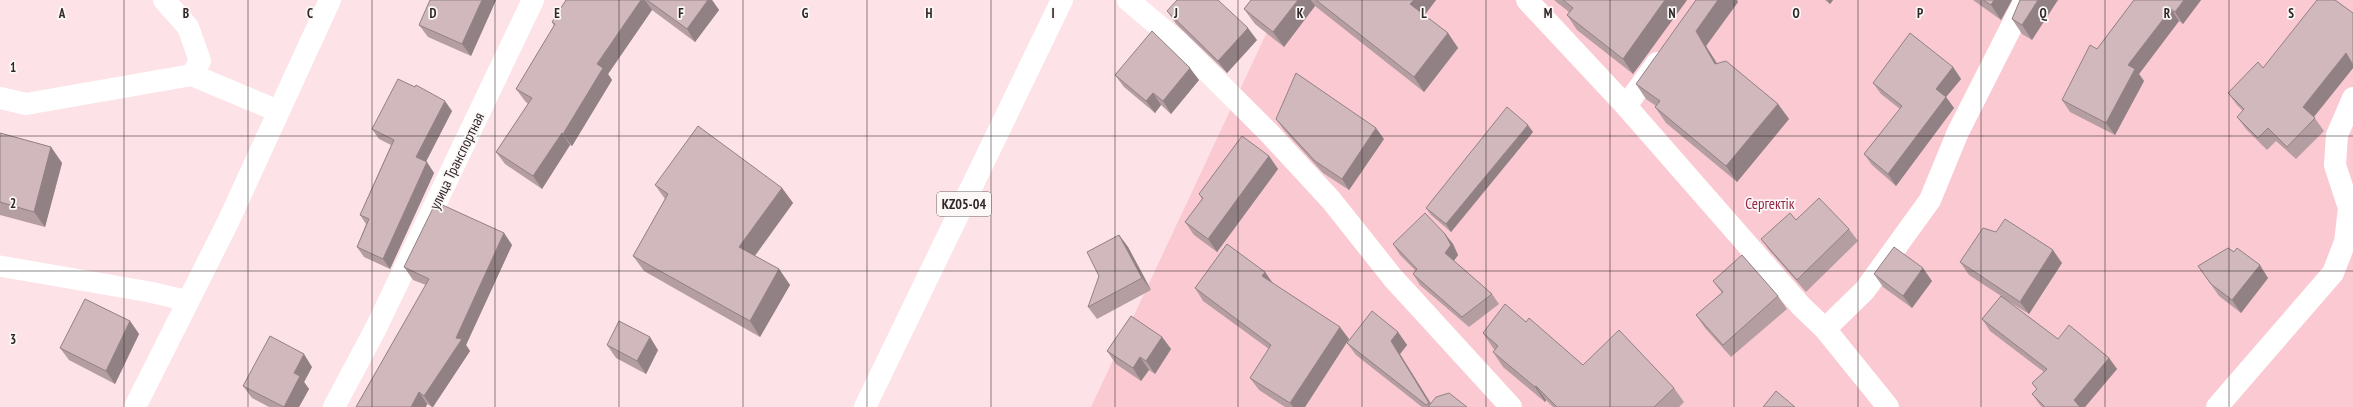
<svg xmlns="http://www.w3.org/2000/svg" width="2353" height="407" viewBox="0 0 2353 407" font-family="'PT Sans Narrow',sans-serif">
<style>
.green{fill:#fbc9d1}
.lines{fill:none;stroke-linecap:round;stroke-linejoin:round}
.service{stroke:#fff;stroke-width:21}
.minor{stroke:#fff;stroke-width:22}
.primary{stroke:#fff;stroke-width:22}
.wall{fill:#b49ea2}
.shaded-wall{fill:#928184}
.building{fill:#d1b8bc;stroke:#928184}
.grid{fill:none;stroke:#302728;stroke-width:1;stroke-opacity:0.55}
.labels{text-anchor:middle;stroke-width:3.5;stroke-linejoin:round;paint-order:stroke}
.shield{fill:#fcf7f7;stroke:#6d6566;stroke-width:1}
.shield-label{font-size:14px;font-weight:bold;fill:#302728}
.street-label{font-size:15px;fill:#302728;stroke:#fcf7f7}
.park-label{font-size:15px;fill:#922645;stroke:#fcf7f7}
.grid-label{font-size:13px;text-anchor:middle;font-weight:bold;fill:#302728;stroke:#fcf7f7;stroke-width:3.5;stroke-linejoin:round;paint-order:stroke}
</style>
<rect width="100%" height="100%" fill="#fde3e7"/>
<polygon class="green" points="1282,0 2353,0 2353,407 1091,407"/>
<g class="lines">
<polyline class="service" points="0,266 150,292 188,301"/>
<g class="minor">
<polyline points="164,0 188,27 200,61 192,75"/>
<polyline points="1128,0 1179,43 1269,133 1331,200 1393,278 1511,407"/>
<polyline points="1527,0 1626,106 1801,306 1825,329 1888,407"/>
<polyline points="0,98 26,104 192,75 278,111"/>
<polyline points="1626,106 1657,63"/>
<polyline points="1825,329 1865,290 1930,200 1958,132 2025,0"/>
<polyline points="135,407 228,222 330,0"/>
<polyline points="334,407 376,328 533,0"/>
<polyline points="2217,407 2333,273 2345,242 2349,208 2335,165 2337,135 2353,98"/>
</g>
<polyline class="primary" points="865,407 1062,0"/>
</g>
<g class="wall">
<polygon points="496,0 471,56 428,37 419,25"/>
<polygon points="566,0 712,0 719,10 695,42 652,10 608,74 612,80 572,146 570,145 542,189 505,164 496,152 528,104 525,101 516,89 554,26 552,22"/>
<polygon points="1251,0 1436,0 1424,15 1448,33 1458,48 1424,92 1315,6 1284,47 1255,24 1244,9"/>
<polygon points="1554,0 1687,0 1633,74 1577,30 1567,15 1569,12"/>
<polygon points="1825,0 1833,0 1830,4"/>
<polygon points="1973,0 2012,0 2001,20"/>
<polygon points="2020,0 2032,40 2022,34 2012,19"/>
<polygon points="2134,0 2201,0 2183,24 2179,21 2139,74 2144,81 2115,135 2070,112 2062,100 2097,49"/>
<polygon points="1738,2 1706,46 1717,63 1778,104 1789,119 1737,182 1666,123 1655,107 1656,106 1646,99 1636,84"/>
<polygon points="1167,11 1257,40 1227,73 1176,24"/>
<polygon points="1953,67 1961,79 1946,97 1954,108 1896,186 1872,165 1864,154 1900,109 1881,94 1873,83"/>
<polygon points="2263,68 2353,68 2314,117 2324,131 2296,159 2276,141 2267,150 2246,129 2237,117 2243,111 2237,105 2228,93"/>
<polygon points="1115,75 1199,80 1171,114 1161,105 1155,113 1124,87"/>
<polygon points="452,111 426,162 434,173 390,269 364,257 357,247 366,224 360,215 391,145 379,139 372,129"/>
<polygon points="1276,119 1384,139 1349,190 1323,173 1284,130"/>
<polygon points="1533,132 1451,232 1431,215 1426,208"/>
<polygon points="0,133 51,147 62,163 45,227 0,215"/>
<polygon points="1269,156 1278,169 1217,252 1194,235 1185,222 1202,199 1199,194"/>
<polygon points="655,185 782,188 793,203 755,256 779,269 790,285 760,337 644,271 633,256 665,199"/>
<polygon points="1796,220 1849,229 1858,241 1806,292 1770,251 1761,239"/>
<polygon points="504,233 512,245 466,345 470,351 433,407 432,407 427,404 426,407 356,407 426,285 413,280 404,267"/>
<polygon points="1445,234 1453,244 1458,255 1454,261 1492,294 1499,304 1469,327 1420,285 1413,274 1416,271 1400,255 1393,244"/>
<polygon points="1119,235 1128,247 1151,290 1097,319 1088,307"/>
<polygon points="2234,252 2268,278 2241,313 2219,296 2198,266"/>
<polygon points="1960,262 2062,263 2029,314 2003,298 2058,339 2109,358 2117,369 2085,407 2042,407 2040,405 2032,394 2037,390 2032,383 2044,372 1990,331 1982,319 2001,296 1969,275"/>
<polygon points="1265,272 1273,284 1349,339 1305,407 1285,407 1259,390 1250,378 1269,349 1203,301 1195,288"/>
<polygon points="1874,274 1932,281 1912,308 1883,287"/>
<polygon points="1713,281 1778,296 1787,309 1731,357 1705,328 1696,315 1722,293"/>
<polygon points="130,321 139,334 115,384 69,360 60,348"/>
<polygon points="1526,322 1583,365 1674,388 1684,402 1679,407 1553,407 1546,400 1545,402 1503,367 1493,352 1495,350 1493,348 1483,333"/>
<polygon points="1398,332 1407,345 1400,354 1431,404 1467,407 1422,407 1356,355 1347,343"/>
<polygon points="1162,337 1171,349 1155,374 1149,370 1141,381 1116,364 1107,351"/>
<polygon points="607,345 658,350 646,374 616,358"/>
<polygon points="312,367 304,382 309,389 299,407 269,407 252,398 243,386"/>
</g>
<g class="shaded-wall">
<polygon points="482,0 496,0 471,56 462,44"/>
<polygon points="641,0 645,0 652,10 608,74 612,80 572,146 563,134 597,64"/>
<polygon points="708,0 712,0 719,10 695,42 687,29"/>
<polygon points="1298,0 1311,0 1315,6 1284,47 1273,32"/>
<polygon points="1414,0 1436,0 1421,20 1410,4"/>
<polygon points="1665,0 1687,0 1633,74 1623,59"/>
<polygon points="1718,0 1737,0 1738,2 1706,46 1726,79 1715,64 1696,31"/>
<polygon points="1827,0 1833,0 1830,4"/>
<polygon points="1994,0 2012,0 2001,20 1991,5"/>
<polygon points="2038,0 2058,0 2032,40 2022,25"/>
<polygon points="2184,0 2201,0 2183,24 2175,12"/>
<polygon points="2171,9 2179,21 2139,74 2144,81 2115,135 2106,123 2128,65"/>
<polygon points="1248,28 1257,40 1227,73 1218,61"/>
<polygon points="1448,33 1458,48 1424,92 1414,77"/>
<polygon points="2346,53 2353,63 2353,68 2312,119 2303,107"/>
<polygon points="1953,67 1961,79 1946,97 1954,108 1896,186 1888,174 1936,89"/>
<polygon points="1190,68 1199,80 1171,114 1163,101"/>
<polygon points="1153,93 1161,105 1155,113 1146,101"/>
<polygon points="445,101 452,111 423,167 416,157"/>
<polygon points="1778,104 1789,119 1737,182 1726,166"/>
<polygon points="1528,125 1533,132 1451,232 1446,224"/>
<polygon points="1376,128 1384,139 1349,190 1342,179"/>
<polygon points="562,133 570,145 542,189 533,176"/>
<polygon points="51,147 62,163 45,227 34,212"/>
<polygon points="1269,156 1278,169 1217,252 1208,239"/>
<polygon points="427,162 434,173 390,269 383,259"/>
<polygon points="782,188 793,203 750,262 739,247"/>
<polygon points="504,233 512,245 466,345 470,351 433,407 432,407 424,396 456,338"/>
<polygon points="1445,234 1453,244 1458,255 1452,263 1445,253"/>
<polygon points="1119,235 1128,247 1151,290 1142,278"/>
<polygon points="2053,250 2062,263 2029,314 2020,302"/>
<polygon points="2260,265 2268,278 2241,313 2232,300"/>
<polygon points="1923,268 1932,281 1912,308 1903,296"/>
<polygon points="779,269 790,285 760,337 750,321"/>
<polygon points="1265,272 1274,285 1262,276"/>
<polygon points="130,321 139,334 115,384 106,371"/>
<polygon points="1340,327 1349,339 1305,407 1293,407 1290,403"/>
<polygon points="1398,332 1407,345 1400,354 1433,407 1429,403 1391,341"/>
<polygon points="650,337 658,350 646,374 637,361"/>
<polygon points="1162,337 1171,349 1155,374 1146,361"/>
<polygon points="304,354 312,367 304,382 309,389 299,407 284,407 294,373"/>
<polygon points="1140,357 1149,370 1141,381 1133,368"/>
<polygon points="2109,358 2117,369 2085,407 2079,407 2074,400"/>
<polygon points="1536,386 1546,400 1545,402 1535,387"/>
<polygon points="419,392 427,404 426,407 411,407"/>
</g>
<g class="building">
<polygon points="430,0 482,0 462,44 419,25"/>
<polygon points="566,0 641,0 597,64 603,68 563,134 562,133 533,176 496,152 532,98 516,89 555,24 552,22"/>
<polygon points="647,0 708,0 687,29"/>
<polygon points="1177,0 1218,0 1248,28 1218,61 1167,11"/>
<polygon points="1251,0 1298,0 1273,32 1244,9"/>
<polygon points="1316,0 1414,0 1410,4 1448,33 1414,77"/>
<polygon points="1563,0 1665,0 1623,59 1567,15 1573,8"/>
<polygon points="1696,0 1718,0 1696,31 1715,64 1726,61 1778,104 1726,166 1655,107 1660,101 1636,84"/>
<polygon points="1983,0 1994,0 1991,5"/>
<polygon points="2020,0 2038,0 2022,25 2012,19"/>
<polygon points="2134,0 2184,0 2175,12 2171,9 2128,65 2135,69 2106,123 2062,100 2090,45 2097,49"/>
<polygon points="2317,0 2335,0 2353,13 2353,65 2346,53 2303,107 2315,118 2287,147 2268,128 2258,138 2237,117 2244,109 2228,93 2258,62 2263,68"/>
<polygon points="1152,31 1190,68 1163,101 1153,93 1146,101 1115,75"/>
<polygon points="1910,33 1953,67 1936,89 1946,97 1888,174 1864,154 1902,106 1873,83"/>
<polygon points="1296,73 1376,128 1342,179 1315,161 1276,119"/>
<polygon points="398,79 415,87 416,85 445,101 416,157 427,162 383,259 357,247 369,219 360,215 394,140 372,129"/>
<polygon points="1507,107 1528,125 1446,224 1426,208"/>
<polygon points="698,126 782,188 739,247 779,269 750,321 633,256 668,194 655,185"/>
<polygon points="0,133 51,147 34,212 0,202"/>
<polygon points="1242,136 1269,156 1208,239 1185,222 1203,198 1199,194"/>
<polygon points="1819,198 1849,229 1797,280 1761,239 1790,213 1796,220"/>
<polygon points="436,202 504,233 456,338 462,339 424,396 419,392 411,407 356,407 429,279 404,267"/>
<polygon points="1425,213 1445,234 1451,245 1445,253 1492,294 1462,317 1413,274 1417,269 1393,244"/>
<polygon points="2005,219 2053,250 2020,302 1960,262 1983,228 1996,232"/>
<polygon points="1119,235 1142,278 1088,307 1099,276 1087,252"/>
<polygon points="1227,244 1265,272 1262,276 1340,327 1290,403 1250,378 1271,345 1195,288"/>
<polygon points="1894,247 1923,268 1903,296 1874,274"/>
<polygon points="2228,248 2234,252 2237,248 2260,265 2232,300 2211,284 2198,266"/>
<polygon points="1742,255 1778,296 1723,345 1696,315 1723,292 1713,281"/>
<polygon points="2001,296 2058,339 2069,325 2109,358 2074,400 2080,407 2043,407 2044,406 2032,394 2037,389 2032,383 2047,369 1982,319"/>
<polygon points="85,299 130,321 106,371 60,348"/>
<polygon points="1505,304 1526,322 1529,318 1583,365 1619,330 1674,388 1654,407 1557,407 1536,386 1535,387 1493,352 1498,346 1483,333"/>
<polygon points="1372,311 1398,332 1391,341 1429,403 1426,405 1347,343"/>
<polygon points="1131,316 1162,337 1146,361 1140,357 1133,368 1107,351"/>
<polygon points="619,321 650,337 637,361 607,345"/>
<polygon points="270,336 304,354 294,373 300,376 284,407 243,386"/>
<polygon points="1776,391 1795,407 1763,407"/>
<polygon points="1449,393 1467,407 1428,407 1436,397"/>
</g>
<path class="grid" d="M124,0v407M248,0v407M372,0v407M495,0v407M619,0v407M743,0v407M867,0v407M991,0v407M1115,0v407M1238,0v407M1362,0v407M1486,0v407M1610,0v407M1734,0v407M1858,0v407M1981,0v407M2105,0v407M2229,0v407M0,136h2353M0,271h2353"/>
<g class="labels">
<rect class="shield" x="937" y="192" width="54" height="24" rx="3"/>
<g class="shield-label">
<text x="964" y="209">KZ05-04</text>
</g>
<g class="street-label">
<text transform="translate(457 161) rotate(-64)" y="5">улица Транспортная</text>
</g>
<g class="park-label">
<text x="1770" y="209">Сергектік</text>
</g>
</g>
<g class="grid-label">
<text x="62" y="18">A</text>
<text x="186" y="18">B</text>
<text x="310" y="18">C</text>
<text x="433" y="18">D</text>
<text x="557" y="18">E</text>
<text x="681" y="18">F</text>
<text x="805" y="18">G</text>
<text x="929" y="18">H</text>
<text x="1053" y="18">I</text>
<text x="1176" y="18">J</text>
<text x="1300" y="18">K</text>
<text x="1424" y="18">L</text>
<text x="1548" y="18">M</text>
<text x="1672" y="18">N</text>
<text x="1796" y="18">O</text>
<text x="1920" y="18">P</text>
<text x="2043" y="18">Q</text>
<text x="2167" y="18">R</text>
<text x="2291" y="18">S</text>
<text x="13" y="72">1</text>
<text x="13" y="208">2</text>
<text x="13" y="344">3</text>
</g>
</svg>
